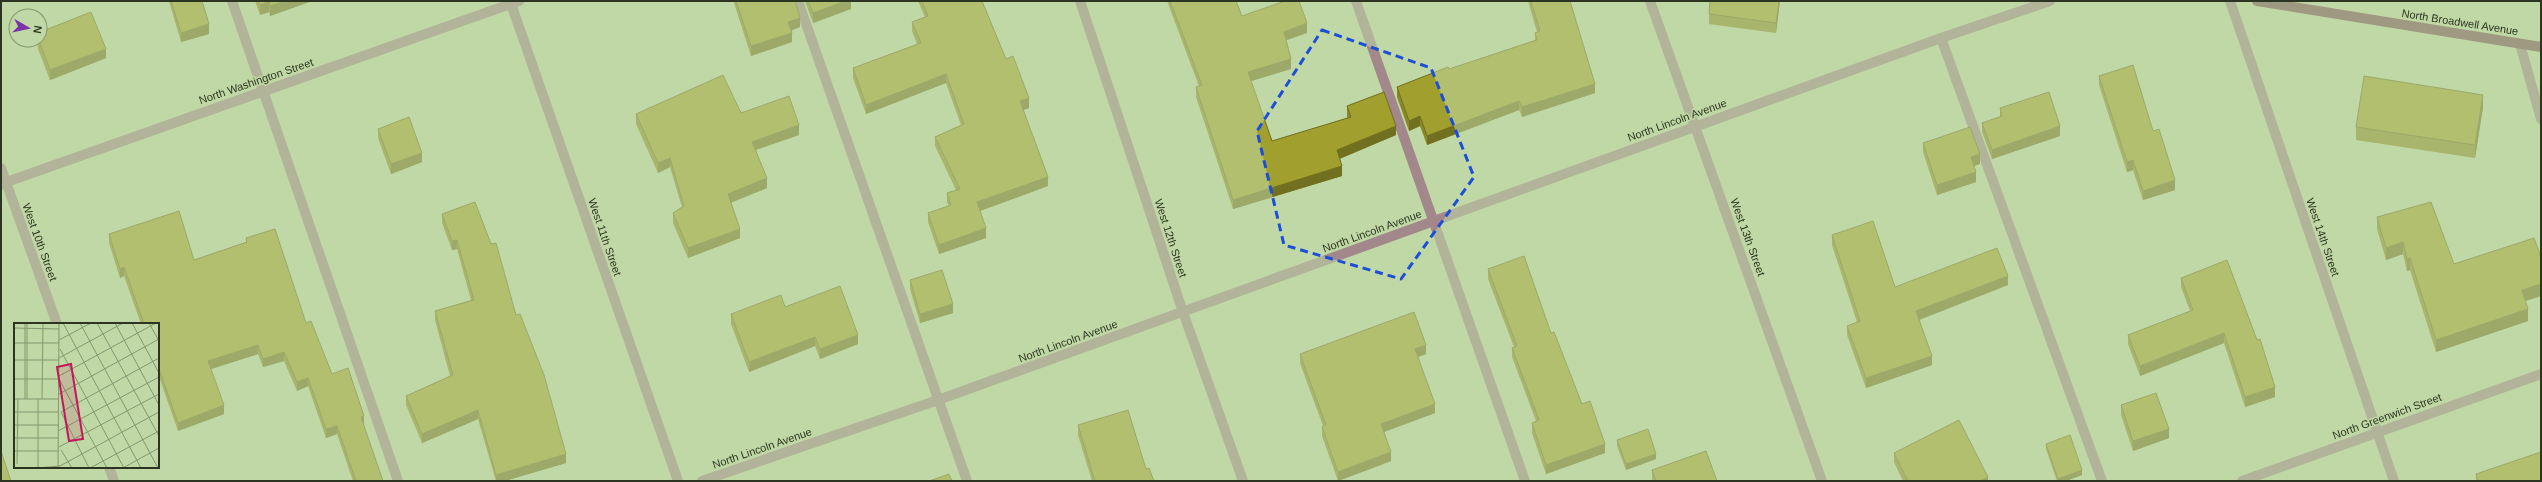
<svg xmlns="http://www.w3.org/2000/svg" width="2542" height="482" viewBox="0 0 2542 482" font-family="Arial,sans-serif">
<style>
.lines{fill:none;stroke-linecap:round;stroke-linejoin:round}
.minor{stroke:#a2878b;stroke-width:10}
.major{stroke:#7a4c54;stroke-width:10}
.wall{fill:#8a8928}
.shaded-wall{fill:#716f20}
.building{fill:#a19f2e;stroke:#716f20}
.marked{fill:none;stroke:#1d4ed8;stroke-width:3;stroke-dasharray:8 5;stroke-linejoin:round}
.labels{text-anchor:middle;stroke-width:3;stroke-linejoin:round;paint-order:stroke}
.street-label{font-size:11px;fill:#2c3521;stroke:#c0d8a5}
.inset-road{fill:none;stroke:#859770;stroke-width:1}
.view{fill:#c2185b;fill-opacity:0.15;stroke:#c2185b;stroke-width:2}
.inset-edge{fill:none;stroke:#2c3521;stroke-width:2}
</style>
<rect width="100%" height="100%" fill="#c0d8a5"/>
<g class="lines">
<g class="minor">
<polyline points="232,1 398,481"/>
<polyline points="510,1 678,481"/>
<polyline points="798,1 967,481"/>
<polyline points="1080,1 1183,312 1243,481"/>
<polyline points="1356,1 1525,481"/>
<polyline points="1650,1 1822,481"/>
<polyline points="2230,1 2394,481"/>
<polyline points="1941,38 2102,481"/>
<polyline points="2520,44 2541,119"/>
<polyline points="1,168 57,324"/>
<polyline points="1,184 519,1"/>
<polyline points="109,467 114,481"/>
<polyline points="702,481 938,400 1941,38 2050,1"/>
<polyline points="2242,481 2541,374"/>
</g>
<polyline class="major" points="2257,1 2541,47"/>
</g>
<g class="wall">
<polygon points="169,1 202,1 209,34 181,42"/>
<polygon points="255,1 312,1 270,16 269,12 260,15"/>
<polygon points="734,1 795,1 800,27 791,30 792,42 751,56 734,3"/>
<polygon points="805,1 851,1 851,9 813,23"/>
<polygon points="918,1 982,1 1006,59 1029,108 1023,110 1048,186 980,211 986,238 939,254 928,222 928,213 949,206 947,202 947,193 956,190 935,146 935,137 961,125 946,83 866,114 853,78 853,68 917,44 912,31 912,22 925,17"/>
<polygon points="1167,1 1236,1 1242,16 1307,33 1286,40 1291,69 1251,81 1272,141 1347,118 1347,106 1396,135 1339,159 1342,176 1233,209 1196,97 1196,87 1199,86"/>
<polygon points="1528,1 1570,1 1595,93 1522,117 1519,110 1427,145 1420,126 1409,131 1397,97 1397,87 1535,40 1535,33 1537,32"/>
<polygon points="1710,1 1780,1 1776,33 1709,24 1709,14"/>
<polygon points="40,32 106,58 50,80 38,49 38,40 40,40"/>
<polygon points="2099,76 2153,131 2175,190 2143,200 2133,170 2127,172 2099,85"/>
<polygon points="2483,107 2475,158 2356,140 2356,127"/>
<polygon points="2000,108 2060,136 1992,159 1982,132 1982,123 2000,117"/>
<polygon points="741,113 799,135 756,150 767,188 731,202 740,238 688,258 673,223 673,213 682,207 670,167 658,173 636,124 636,114"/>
<polygon points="378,129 422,162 391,174 378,138"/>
<polygon points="1923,143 1980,164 1974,166 1976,182 1937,195 1923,152"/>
<polygon points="442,214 516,315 566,463 505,481 496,481 478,419 422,443 406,405 406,396 450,376 435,320 435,311 471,300 457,249 452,250 442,223"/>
<polygon points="2377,217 2454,264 2541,257 2541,296 2525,301 2528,321 2436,352 2410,270 2407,271 2403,254 2386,260 2377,229"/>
<polygon points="109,234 194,260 246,242 246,238 306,323 332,374 364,425 363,425 383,481 353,481 337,434 326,438 308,386 297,391 284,361 263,367 258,354 211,369 224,414 178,431 158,374 158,324 141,324 124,276 120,278 109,243"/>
<polygon points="1832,235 1895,287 2008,285 1919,320 1932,365 1866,388 1847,335 1847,326 1857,322 1832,245"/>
<polygon points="1488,269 1551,333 1582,404 1605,453 1546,474 1532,433 1532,423 1536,421 1512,357 1512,348 1514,347 1488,279"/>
<polygon points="2181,278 2275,397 2245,407 2224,343 2140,376 2128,344 2128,335 2190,311 2181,287"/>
<polygon points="910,280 953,313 920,323 910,289"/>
<polygon points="785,307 858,344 820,359 815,346 749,372 731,324 731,314"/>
<polygon points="1300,354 1426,354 1418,357 1435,413 1384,432 1391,461 1338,481 1322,436 1322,427 1323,426 1300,363"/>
<polygon points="2121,405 2169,438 2133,451 2121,415"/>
<polygon points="1078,425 1146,469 1154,481 1092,481 1078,435"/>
<polygon points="1617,440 1656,459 1626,470 1617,446"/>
<polygon points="2046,444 2082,475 2066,481 2057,481 2046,449"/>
<polygon points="1894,453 1988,481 1903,481 1894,462"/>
<polygon points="1652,470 1717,481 1652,481"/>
<polygon points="2476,474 2541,481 2476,481"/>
</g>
<g class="shaded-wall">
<polygon points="285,1 312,1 270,16 270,6"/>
<polygon points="846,1 851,1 851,9 813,23 813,13"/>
<polygon points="1779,1 1780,1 1776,33 1776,23"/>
<polygon points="269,2 269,12 260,15 260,5"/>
<polygon points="800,18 800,27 788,32 788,22"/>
<polygon points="1307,23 1307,33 1284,41 1284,32"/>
<polygon points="209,24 209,34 181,42 181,33"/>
<polygon points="792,33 792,42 751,56 751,46"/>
<polygon points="106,49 106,58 50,80 50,70"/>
<polygon points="1291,59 1291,69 1248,82 1248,72"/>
<polygon points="946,74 946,83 866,114 866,105"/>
<polygon points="1595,84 1595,93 1522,117 1522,107"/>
<polygon points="2483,95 2483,107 2475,158 2475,145"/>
<polygon points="1029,98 1029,108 1020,111 1020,101"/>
<polygon points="1519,101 1519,110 1427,145 1427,136"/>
<polygon points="1420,116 1420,126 1409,131 1409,121"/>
<polygon points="799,125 799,135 752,151 752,142"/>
<polygon points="1396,126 1396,135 1337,160 1337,150"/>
<polygon points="2060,126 2060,136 1992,159 1992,150"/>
<polygon points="422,153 422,162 391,174 391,164"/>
<polygon points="1980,154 1980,164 1971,167 1971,157"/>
<polygon points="670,158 670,167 658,173 658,163"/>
<polygon points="2133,160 2133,170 2127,172 2127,162"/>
<polygon points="1342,166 1342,176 1233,209 1233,200"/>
<polygon points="1976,172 1976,182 1937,195 1937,185"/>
<polygon points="1048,177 1048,186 977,212 977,202"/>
<polygon points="767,178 767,188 728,204 728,194"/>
<polygon points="2175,180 2175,190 2143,200 2143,191"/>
<polygon points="986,228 986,238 939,254 939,245"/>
<polygon points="740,229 740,238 688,258 688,248"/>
<polygon points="457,240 457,249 452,250 452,241"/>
<polygon points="2403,242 2403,254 2386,260 2386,248"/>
<polygon points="2410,258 2410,270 2407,271 2407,259"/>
<polygon points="124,267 124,276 120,278 120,269"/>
<polygon points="2008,276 2008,285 1916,321 1916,311"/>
<polygon points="2541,284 2541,296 2522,302 2522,290"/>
<polygon points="953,304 953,313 920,323 920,314"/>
<polygon points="2528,309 2528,321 2436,352 2436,340"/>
<polygon points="2224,333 2224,343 2140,376 2140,366"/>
<polygon points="858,335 858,344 820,359 820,349"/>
<polygon points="815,337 815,346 749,372 749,362"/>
<polygon points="258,345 258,354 208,370 208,361"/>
<polygon points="1426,345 1426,354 1415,358 1415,349"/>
<polygon points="284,352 284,361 263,367 263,359"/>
<polygon points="1932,356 1932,365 1866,388 1866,378"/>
<polygon points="308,378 308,386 297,391 297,382"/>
<polygon points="2275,387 2275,397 2245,407 2245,397"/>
<polygon points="1435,404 1435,413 1381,433 1381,424"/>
<polygon points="224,405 224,414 178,431 178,423"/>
<polygon points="478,410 478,419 422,443 422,434"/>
<polygon points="364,416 364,425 361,426 361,417"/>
<polygon points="337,426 337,434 326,438 326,429"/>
<polygon points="2169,429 2169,438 2133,451 2133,441"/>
<polygon points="1605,444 1605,453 1546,474 1546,465"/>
<polygon points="1391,452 1391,461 1338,481 1338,472"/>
<polygon points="566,454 566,463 505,481 496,481 496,475"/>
<polygon points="1656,454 1656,459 1626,470 1626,464"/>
<polygon points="2082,470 2082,475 2066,481 2058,481 2058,479"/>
<polygon points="1988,477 1988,481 1980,481"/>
</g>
<g class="building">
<polygon points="171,1 202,1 209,24 181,33"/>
<polygon points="258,1 285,1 270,6 269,2 260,5"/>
<polygon points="736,1 795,1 800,18 788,22 792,33 751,46"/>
<polygon points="808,1 846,1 813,13"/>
<polygon points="922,1 982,1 1006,59 1013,56 1029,98 1020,101 1048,177 977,202 986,228 939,245 928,213 951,205 947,193 960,189 935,137 964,124 946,74 866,105 853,68 921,43 912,22 928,16"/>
<polygon points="1170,1 1236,1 1242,16 1285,1 1299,1 1307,23 1284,32 1291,59 1248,72 1272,141 1351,117 1347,106 1384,92 1396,126 1337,150 1342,166 1233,200 1196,87 1202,85"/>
<polygon points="1531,1 1570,1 1595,84 1522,107 1519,101 1427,136 1420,116 1409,121 1397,87 1448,67 1449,69 1537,40 1535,33 1540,31"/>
<polygon points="1710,1 1779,1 1776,23 1709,14"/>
<polygon points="91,12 106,49 50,70 39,40 40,40 40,39 42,38 40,32"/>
<polygon points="2133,65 2153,131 2159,129 2175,180 2143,191 2133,160 2127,162 2099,76"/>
<polygon points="723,75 741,113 789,96 799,125 752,142 767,178 728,194 740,229 688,248 673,213 684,206 670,158 658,163 636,114"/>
<polygon points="2364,76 2483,95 2475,145 2356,127"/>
<polygon points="2049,92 2060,126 1992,150 1982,123 2002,116 2000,108"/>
<polygon points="409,117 422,153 391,164 378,129"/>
<polygon points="1970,127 1980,154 1971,157 1976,172 1937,185 1923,143"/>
<polygon points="475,202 491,244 496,243 516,315 520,314 544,375 566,454 496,475 478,410 422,434 406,396 453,375 435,311 474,300 457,240 452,241 442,214"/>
<polygon points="2431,202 2454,264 2534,238 2541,257 2541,284 2522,290 2528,309 2436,340 2410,258 2407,259 2403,242 2386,248 2377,217"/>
<polygon points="179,211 194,260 247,242 246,238 275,229 306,323 311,321 332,374 348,368 364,416 361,417 383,481 356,481 337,426 326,429 308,378 297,382 284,352 263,359 258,345 208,361 224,405 178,423 158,366 158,324 144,324 124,267 120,269 109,234"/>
<polygon points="1873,221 1895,287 1997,248 2008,276 1916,311 1932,356 1866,378 1847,326 1860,321 1832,235"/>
<polygon points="1524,256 1551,333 1554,332 1582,404 1590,401 1605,444 1546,465 1532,423 1539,420 1512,348 1517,346 1488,269"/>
<polygon points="2227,260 2257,340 2260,339 2275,387 2245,397 2224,333 2140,366 2128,335 2193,310 2181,278"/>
<polygon points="942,270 953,304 920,314 910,280"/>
<polygon points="840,286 858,335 820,349 815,337 749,362 731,314 781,295 785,307"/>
<polygon points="1414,312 1426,345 1415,349 1435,404 1381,424 1391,452 1338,472 1322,427 1326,425 1300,354"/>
<polygon points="2156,393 2169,429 2133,441 2121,405"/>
<polygon points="1128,410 1146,469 1149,468 1154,481 1095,481 1078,425"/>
<polygon points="1959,420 1988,477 1980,481 1908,481 1894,453"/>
<polygon points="1648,429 1656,454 1626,464 1617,440"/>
<polygon points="2070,435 2082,470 2058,479 2046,444"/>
<polygon points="1,451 11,481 1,481"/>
<polygon points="1706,451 1717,481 1656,481 1652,470"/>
<polygon points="2541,452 2541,481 2478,481 2476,474"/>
<polygon points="949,474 952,481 929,481"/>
</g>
<path d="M0 0H2542V482H0ZM1322,30l109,38 43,109 -73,102 -117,-34 -27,-114z" fill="#c0d8a5" fill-opacity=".55" fill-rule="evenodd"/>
<path class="marked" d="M1322,30l109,38 43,109 -73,102 -117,-34 -27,-114z"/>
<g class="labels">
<g class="street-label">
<text transform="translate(2460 22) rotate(9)" y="4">North Broadwell Avenue</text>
<text transform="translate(256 81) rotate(-19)" y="4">North Washington Street</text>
<text transform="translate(1677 120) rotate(-20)" y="4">North Lincoln Avenue</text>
<text transform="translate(1372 231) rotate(-20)" y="4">North Lincoln Avenue</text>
<text transform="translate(605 237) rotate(71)" y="4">West 11th Street</text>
<text transform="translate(1748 237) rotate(70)" y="4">West 13th Street</text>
<text transform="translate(2323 237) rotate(71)" y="4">West 14th Street</text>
<text transform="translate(1171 238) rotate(72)" y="4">West 12th Street</text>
<text transform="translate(40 242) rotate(70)" y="4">West 10th Street</text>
<text transform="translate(1068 341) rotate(-20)" y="4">North Lincoln Avenue</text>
<text transform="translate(2387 416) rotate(-20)" y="4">North Greenwich Street</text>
<text transform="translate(762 448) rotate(-19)" y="4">North Lincoln Avenue</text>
</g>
</g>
<g transform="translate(14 323)">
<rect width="145" height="145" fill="#c0d8a5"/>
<path class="inset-road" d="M49,0l78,145M66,0l78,145M83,0l62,113M101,0l44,82M118,0l27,50M135,0l10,18M0,5l45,1M45,17l32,-17M0,20h45M46,26l64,119M45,35l64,-35M0,37h45M45,53l97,-53M0,56h45l48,89M45,71l100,-55M0,76h44M11,76v-76M13,76v-76M28,76l1,-76M0,89h44M0,102h45M44,108l101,-54M0,115h44M45,124l100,-53M47,127l11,18M0,128h44M3,141l1,-65M24,144v-68M23,145l23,-2 99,-54M44,145l1,-145M75,145l-28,-56 98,-54M76,145l69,-37M109,145l36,-20"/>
<path class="view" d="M57,41l12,75 -14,2 -12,-74z"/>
<rect width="145" height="145" class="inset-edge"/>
</g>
<rect width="2542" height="482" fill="none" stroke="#2c3521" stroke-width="4"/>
<g transform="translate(28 28) rotate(99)"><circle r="19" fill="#c0d8a5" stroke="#859770"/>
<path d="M0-3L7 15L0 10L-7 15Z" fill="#7a35a9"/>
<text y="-6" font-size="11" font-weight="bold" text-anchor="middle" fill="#2c3521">N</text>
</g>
</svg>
